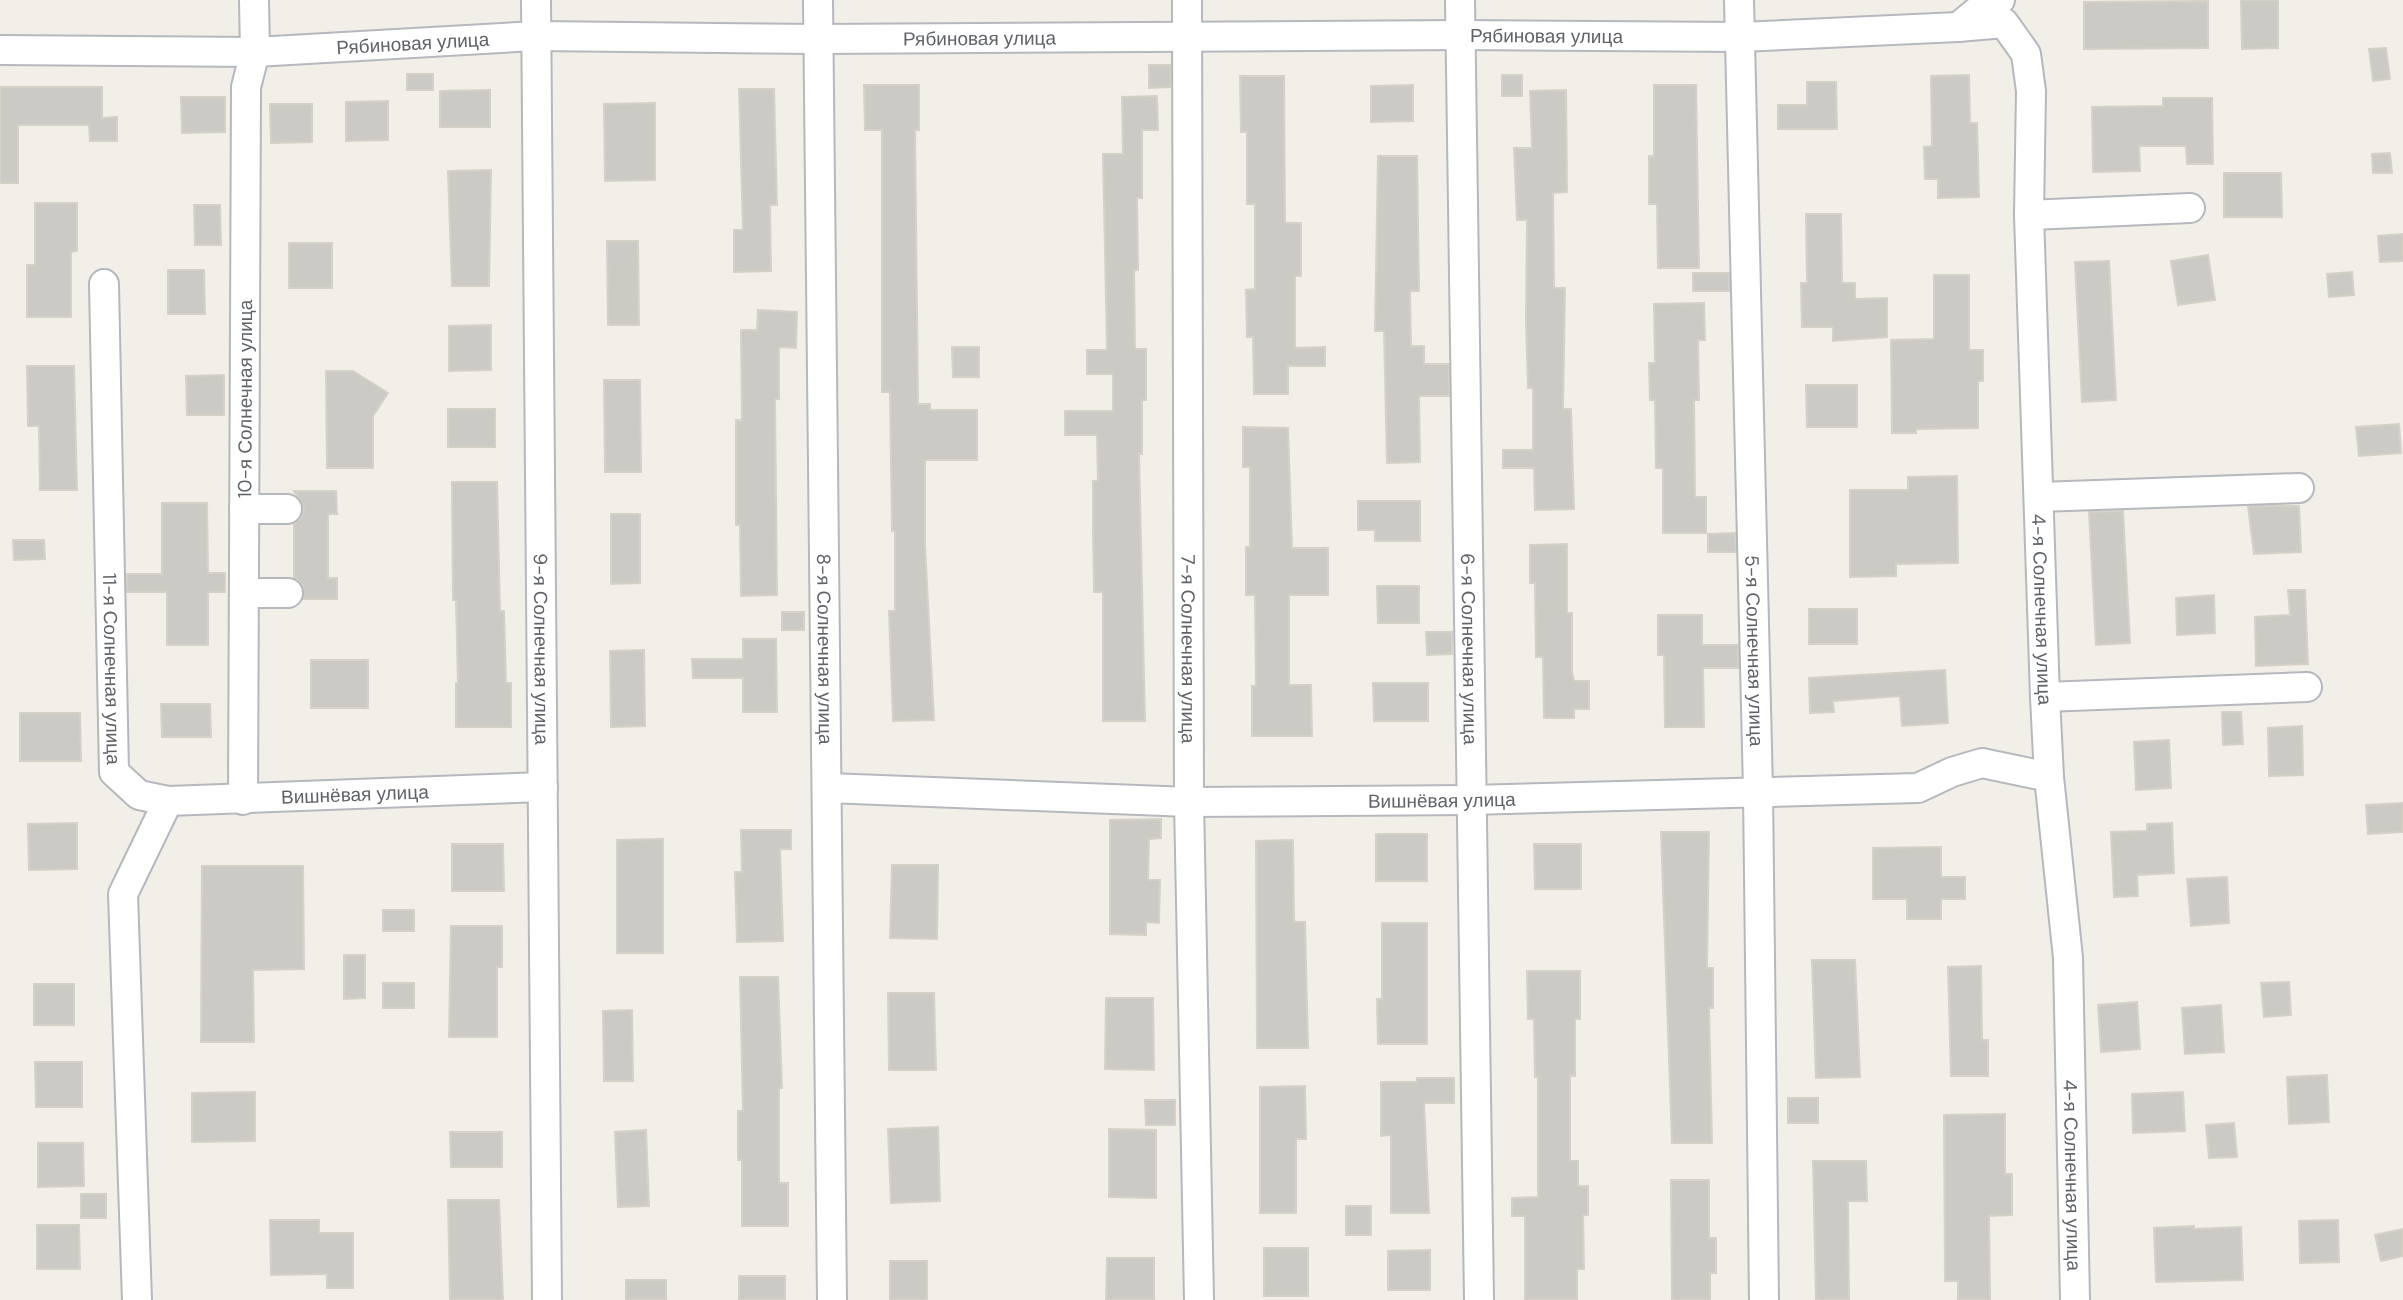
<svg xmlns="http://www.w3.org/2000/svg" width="2403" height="1300" viewBox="0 0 2403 1300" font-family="'DM Sans',sans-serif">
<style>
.building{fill:#cccac5;stroke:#d6d1c6;stroke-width:2}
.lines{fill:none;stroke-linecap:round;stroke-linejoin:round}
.minor-casing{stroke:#b5b8bc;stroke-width:32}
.minor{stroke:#fff;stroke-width:28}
.labels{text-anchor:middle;stroke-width:5;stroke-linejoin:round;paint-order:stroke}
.street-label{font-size:19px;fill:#5f6368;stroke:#fff}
</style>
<rect width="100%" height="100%" fill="#f1efe8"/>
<g class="building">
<polygon points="2241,0 2278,0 2278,48 2242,49"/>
<polygon points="2208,1 2208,48 2084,49 2084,2"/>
<polygon points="2386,48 2390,79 2373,81 2369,49"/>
<polygon points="1149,65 1171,65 1171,87 1149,88"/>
<rect x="407" y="74" width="26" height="16"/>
<rect x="1502" y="75" width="20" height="21"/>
<polygon points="1969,75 1970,123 1977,123 1979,197 1938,198 1938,179 1925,179 1924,147 1932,146 1931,76"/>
<polygon points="1240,76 1284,76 1285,223 1301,223 1301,276 1295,276 1295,348 1325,347 1325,366 1288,366 1288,394 1254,394 1253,337 1247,337 1246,290 1255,289 1255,204 1247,204 1247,132 1241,132"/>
<polygon points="1807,82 1836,82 1837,129 1778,129 1778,105 1807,105"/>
<polygon points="864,85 919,85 919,130 915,130 918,404 930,404 930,410 977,410 977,460 925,460 925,546 934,720 893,721 889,611 895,611 895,531 892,531 890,392 882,392 882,130 865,130"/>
<polygon points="1413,85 1413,121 1371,122 1371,86"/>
<polygon points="1654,85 1696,85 1699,268 1658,268 1657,204 1649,204 1649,156 1654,156"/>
<polygon points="0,87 102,87 102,118 117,117 117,141 90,141 89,125 18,125 18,183 0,183"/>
<polygon points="739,89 774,89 777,205 770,205 771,271 734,272 734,230 743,230"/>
<polygon points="490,90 490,127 440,127 440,91"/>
<polygon points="1566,90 1567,192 1553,193 1554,288 1565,288 1563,409 1571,409 1574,509 1535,510 1534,468 1503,468 1503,450 1533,450 1533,388 1528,388 1526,320 1527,220 1517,220 1514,148 1532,148 1530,91"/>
<polygon points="1157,96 1158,130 1142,130 1142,198 1137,198 1138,270 1134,270 1135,349 1146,349 1146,400 1142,400 1142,454 1139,454 1145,721 1103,721 1103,592 1094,592 1093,529 1093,481 1098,481 1097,435 1065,435 1065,411 1113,411 1113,374 1087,374 1087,350 1107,350 1103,154 1123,154 1122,97"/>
<polygon points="181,97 225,97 225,132 182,133"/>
<polygon points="2163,98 2212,98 2213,164 2187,164 2186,146 2139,146 2140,171 2093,172 2092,107 2163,106"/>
<polygon points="388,101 388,140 346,141 346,102"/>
<polygon points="655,103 655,180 605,181 604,104"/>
<polygon points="270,104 312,104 312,142 271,143"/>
<polygon points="2390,153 2392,173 2373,173 2372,154"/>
<polygon points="1378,156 1417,156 1419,291 1410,291 1411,346 1424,346 1424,364 1449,364 1449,396 1419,396 1420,462 1387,463 1384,331 1375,331"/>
<polygon points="491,170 489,286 452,286 448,171"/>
<polygon points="2224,173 2281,173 2282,217 2224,217"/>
<polygon points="35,203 77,203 77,251 71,252 71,317 27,317 27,265 35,265"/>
<polygon points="194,205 220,205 221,245 195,245"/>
<polygon points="1806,214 1841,214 1842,283 1855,283 1855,299 1887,298 1887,337 1833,341 1833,327 1802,327 1801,283 1807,283"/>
<polygon points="2403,234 2403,261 2380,262 2378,236"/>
<polygon points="607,241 638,241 639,325 608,325"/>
<rect x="289" y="243" width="43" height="45"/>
<polygon points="2208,255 2215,300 2178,305 2171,261"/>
<polygon points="2109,261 2116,400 2082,402 2075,262"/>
<polygon points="168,270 204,270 205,314 168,314"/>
<polygon points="2352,272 2354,295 2329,297 2327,274"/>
<rect x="1693" y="273" width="36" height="18"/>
<polygon points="1934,275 1969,275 1969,350 1983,350 1983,381 1978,381 1978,428 1916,429 1916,433 1892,433 1891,340 1934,339"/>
<polygon points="1704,303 1705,340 1698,340 1699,400 1694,400 1695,497 1706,497 1706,533 1663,533 1663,468 1656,468 1655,400 1650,400 1649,363 1655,363 1654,304"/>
<polygon points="758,310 797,312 796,348 779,347 779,399 775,399 777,595 741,596 740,525 736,525 736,420 742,420 741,330 757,330"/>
<polygon points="491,325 491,370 449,371 449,326"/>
<polygon points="952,347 979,347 979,377 953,377"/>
<polygon points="27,366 74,366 77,490 40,490 39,426 28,426"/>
<polygon points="326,371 353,371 388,393 373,416 373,468 327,468"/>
<polygon points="224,375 224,415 187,415 186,376"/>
<polygon points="604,380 640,380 641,472 605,472"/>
<polygon points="1806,385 1857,385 1857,427 1807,427"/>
<rect x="448" y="409" width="47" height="38"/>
<polygon points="2399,424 2401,453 2359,456 2356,427"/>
<polygon points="1243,427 1288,428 1292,548 1328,548 1328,595 1289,595 1289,685 1311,685 1312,736 1252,736 1252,686 1256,686 1255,595 1246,595 1246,547 1250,547 1250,467 1243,467"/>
<polygon points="1957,476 1958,563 1896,564 1896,576 1850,577 1850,490 1908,490 1908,477"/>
<polygon points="452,482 497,482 500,611 504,611 506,683 511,683 511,727 456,727 456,683 458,683 456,600 453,600"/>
<polygon points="294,491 336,491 337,514 328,514 328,578 337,578 337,599 303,599 303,585 294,578 294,524 301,518 304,508"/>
<polygon points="1358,501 1420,501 1420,541 1375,541 1375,530 1358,530"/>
<polygon points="162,503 207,503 208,573 225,573 225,592 208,592 208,645 167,645 167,592 127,592 127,574 162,574"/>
<polygon points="2248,506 2299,506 2301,552 2254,554"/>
<polygon points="2123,511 2130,643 2096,645 2089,512"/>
<polygon points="611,514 640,514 640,583 611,584"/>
<polygon points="1735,533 1736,552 1708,552 1708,534"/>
<polygon points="13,540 44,540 45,559 14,560"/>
<polygon points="1567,544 1567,613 1572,613 1572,672 1574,681 1589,681 1589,709 1574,709 1574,718 1544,718 1543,657 1536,657 1535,583 1530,583 1530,545"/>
<polygon points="1377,586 1419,586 1419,623 1378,623"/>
<polygon points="2288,590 2305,590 2308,664 2256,666 2255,617 2290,615"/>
<polygon points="2214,595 2215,633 2177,635 2176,598"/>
<rect x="1809" y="609" width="48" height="35"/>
<rect x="782" y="612" width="22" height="18"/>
<polygon points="1658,615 1702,615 1702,645 1738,645 1738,668 1703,668 1704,727 1665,727 1664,655 1658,655"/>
<polygon points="1426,632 1452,632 1452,654 1427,655"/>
<polygon points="743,639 776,639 777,712 743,712 743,678 693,678 692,659 743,659"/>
<polygon points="644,650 645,726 611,727 610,651"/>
<rect x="311" y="660" width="57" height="48"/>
<polygon points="1945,670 1948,723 1902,726 1900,696 1833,701 1834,712 1810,713 1809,678"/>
<polygon points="1373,683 1428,683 1428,721 1374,721"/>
<polygon points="161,704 210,704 211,737 162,737"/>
<polygon points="2222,712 2241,712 2243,744 2223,745"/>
<polygon points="20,713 80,713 81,761 20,761"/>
<polygon points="2302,726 2303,775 2269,776 2268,728"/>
<polygon points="2169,740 2171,788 2136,790 2134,742"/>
<polygon points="2403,803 2403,832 2368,834 2366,805"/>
<polygon points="1161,819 1161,838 1149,839 1148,880 1160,880 1159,923 1146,922 1146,935 1110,934 1110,820"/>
<polygon points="77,823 77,869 29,870 28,824"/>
<polygon points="2172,823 2174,873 2137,875 2138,896 2114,897 2111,832 2147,831 2147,824"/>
<polygon points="741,830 791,830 791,849 780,849 783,941 737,942 735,872 742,872"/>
<polygon points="1661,832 1709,832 1707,968 1713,968 1713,1008 1709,1008 1712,1143 1672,1143"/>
<rect x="1376" y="834" width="51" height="47"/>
<polygon points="663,839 663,953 617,953 617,840"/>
<polygon points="1293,840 1294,922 1305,922 1308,1048 1257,1048 1256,841"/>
<polygon points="452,844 503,844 504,891 452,891"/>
<polygon points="1534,844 1581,844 1581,889 1535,889"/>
<polygon points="1941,847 1941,877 1965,877 1965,899 1941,899 1941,919 1907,919 1907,899 1873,899 1873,848"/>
<polygon points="892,865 938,865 937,939 890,938"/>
<polygon points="202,866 303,866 304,969 253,970 254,1042 201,1042"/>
<polygon points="2227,877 2229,923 2191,926 2187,879"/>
<rect x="383" y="910" width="31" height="21"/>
<polygon points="1382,923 1427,923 1427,1044 1378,1044 1377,999 1382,999"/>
<polygon points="451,926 502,926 502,967 497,967 497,1037 449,1037"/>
<polygon points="344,955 365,955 365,998 344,999"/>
<polygon points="1812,960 1855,960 1860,1077 1816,1078"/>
<polygon points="1981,966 1982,1040 1988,1040 1988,1076 1951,1076 1948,967"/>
<polygon points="1527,971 1580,971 1580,1019 1575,1019 1575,1076 1570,1076 1570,1161 1578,1161 1578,1186 1588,1186 1588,1215 1583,1215 1584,1269 1577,1269 1577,1300 1525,1300 1525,1216 1512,1216 1512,1198 1538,1197 1538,1077 1535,1077 1534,1019 1528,1019"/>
<polygon points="740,977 778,977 782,1088 779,1088 779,1183 788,1183 788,1226 742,1226 742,1160 738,1160 738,1111 743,1111"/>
<polygon points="2289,982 2291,1015 2264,1017 2261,983"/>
<rect x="383" y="983" width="31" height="25"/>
<rect x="34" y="984" width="40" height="41"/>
<polygon points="888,993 934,993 936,1070 889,1070"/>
<polygon points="1106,998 1153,998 1154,1070 1105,1069"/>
<polygon points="2137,1002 2140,1049 2101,1052 2098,1005"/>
<polygon points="2221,1005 2224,1052 2185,1054 2182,1008"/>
<polygon points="632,1010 633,1081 604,1081 603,1011"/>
<polygon points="35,1062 82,1062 82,1107 36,1107"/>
<polygon points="2327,1075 2329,1122 2289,1124 2287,1077"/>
<polygon points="1417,1078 1454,1078 1454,1103 1424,1103 1429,1213 1391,1213 1391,1135 1381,1136 1381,1082 1417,1082"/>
<polygon points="1305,1086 1306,1139 1296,1139 1296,1213 1260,1213 1260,1087"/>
<polygon points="255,1092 255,1141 192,1142 192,1093"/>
<polygon points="2183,1092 2185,1131 2133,1133 2132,1094"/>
<rect x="1788" y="1098" width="30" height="25"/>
<polygon points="1145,1100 1175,1100 1175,1125 1146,1125"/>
<polygon points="2005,1114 2005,1174 2012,1174 2012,1215 1989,1216 1990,1300 1958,1300 1958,1281 1945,1281 1944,1115"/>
<polygon points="2234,1123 2237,1157 2209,1158 2206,1125"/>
<polygon points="938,1127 940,1201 891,1203 888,1129"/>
<polygon points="1109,1129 1156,1130 1156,1198 1109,1197"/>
<polygon points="646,1130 649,1206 618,1207 615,1132"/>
<polygon points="450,1132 502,1132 502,1167 451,1167"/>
<polygon points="38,1143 83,1143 84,1186 38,1187"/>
<polygon points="1813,1161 1866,1161 1867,1201 1848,1201 1849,1300 1816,1300"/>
<polygon points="1671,1180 1709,1180 1709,1238 1716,1238 1716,1273 1710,1273 1710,1300 1672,1300"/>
<rect x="81" y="1194" width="25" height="24"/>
<polygon points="448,1200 499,1200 503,1300 450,1300"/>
<rect x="1346" y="1206" width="25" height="29"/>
<polygon points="270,1220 319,1220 319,1233 353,1233 353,1288 327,1288 327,1274 271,1275"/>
<polygon points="2338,1220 2339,1262 2300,1263 2299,1221"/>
<polygon points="37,1225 79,1225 80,1269 37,1269"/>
<polygon points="2194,1226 2194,1229 2241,1227 2243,1280 2156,1282 2154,1228"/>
<polygon points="2403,1229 2403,1256 2381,1261 2375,1235"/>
<rect x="1264" y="1248" width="44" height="48"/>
<polygon points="1430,1250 1430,1290 1388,1290 1388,1251"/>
<polygon points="1107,1258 1154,1258 1154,1300 1106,1300"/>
<rect x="890" y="1261" width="37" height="39"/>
<rect x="739" y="1276" width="46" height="24"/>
<rect x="626" y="1280" width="40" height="20"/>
</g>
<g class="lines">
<defs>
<g id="minor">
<path id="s1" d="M536,0l11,1300"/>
<path id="s2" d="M818,0l14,1300"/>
<path id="s3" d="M1187,0l2,802 10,498"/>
<path id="s4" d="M1460,0l19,1300"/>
<path id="s5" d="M1739,0l19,790 6,510"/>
<path id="s6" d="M2000,0l-14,4 -28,23 46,-4 22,31 5,37 -2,124 16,482 4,80 19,181 7,342"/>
<path id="s7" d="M0,50l255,2 281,-16 283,3 642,-4 279,2 218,-10"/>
<polyline points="2029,215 2190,208"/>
<path id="s8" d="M104,284l10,488 25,23 29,6 -45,93 14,406"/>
<polyline points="2039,497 2299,488"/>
<polyline points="244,509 287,509"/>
<polyline points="244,593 288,593"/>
<polyline points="2045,697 2307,687"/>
<path id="s9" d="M828,788l361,14 281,-2 448,-12 34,-16 30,-9 67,14"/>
<path id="s10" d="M243,800l3,-713 9,-35 -1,-52"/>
<path id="s11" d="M168,801l375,-14"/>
</g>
</defs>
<use href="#minor" class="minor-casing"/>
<use href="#minor" class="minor"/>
</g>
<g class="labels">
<g class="street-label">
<text dy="7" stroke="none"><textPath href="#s7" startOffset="1547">Рябиновая улица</textPath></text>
<text dy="7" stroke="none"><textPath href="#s7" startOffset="980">Рябиновая улица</textPath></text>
<text dy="7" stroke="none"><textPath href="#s7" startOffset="413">Рябиновая улица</textPath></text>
<text dy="7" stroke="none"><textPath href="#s10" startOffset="401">10-я Солнечная улица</textPath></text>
<text dy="7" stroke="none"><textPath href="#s6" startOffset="691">4-я Солнечная улица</textPath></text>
<text dy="7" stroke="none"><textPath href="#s1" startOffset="649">9-я Солнечная улица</textPath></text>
<text dy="7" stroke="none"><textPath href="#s2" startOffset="649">8-я Солнечная улица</textPath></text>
<text dy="7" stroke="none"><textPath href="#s3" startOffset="649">7-я Солнечная улица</textPath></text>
<text dy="7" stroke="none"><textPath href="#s4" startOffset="649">6-я Солнечная улица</textPath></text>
<text dy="7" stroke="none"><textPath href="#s5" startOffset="651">5-я Солнечная улица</textPath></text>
<text dy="7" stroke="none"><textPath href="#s8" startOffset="385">11-я Солнечная улица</textPath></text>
<text dy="7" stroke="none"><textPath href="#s11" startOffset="187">Вишнёвая улица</textPath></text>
<text dy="7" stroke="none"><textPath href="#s9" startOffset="614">Вишнёвая улица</textPath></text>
<text dy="7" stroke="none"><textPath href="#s6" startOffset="1258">4-я Солнечная улица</textPath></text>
</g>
</g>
</svg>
